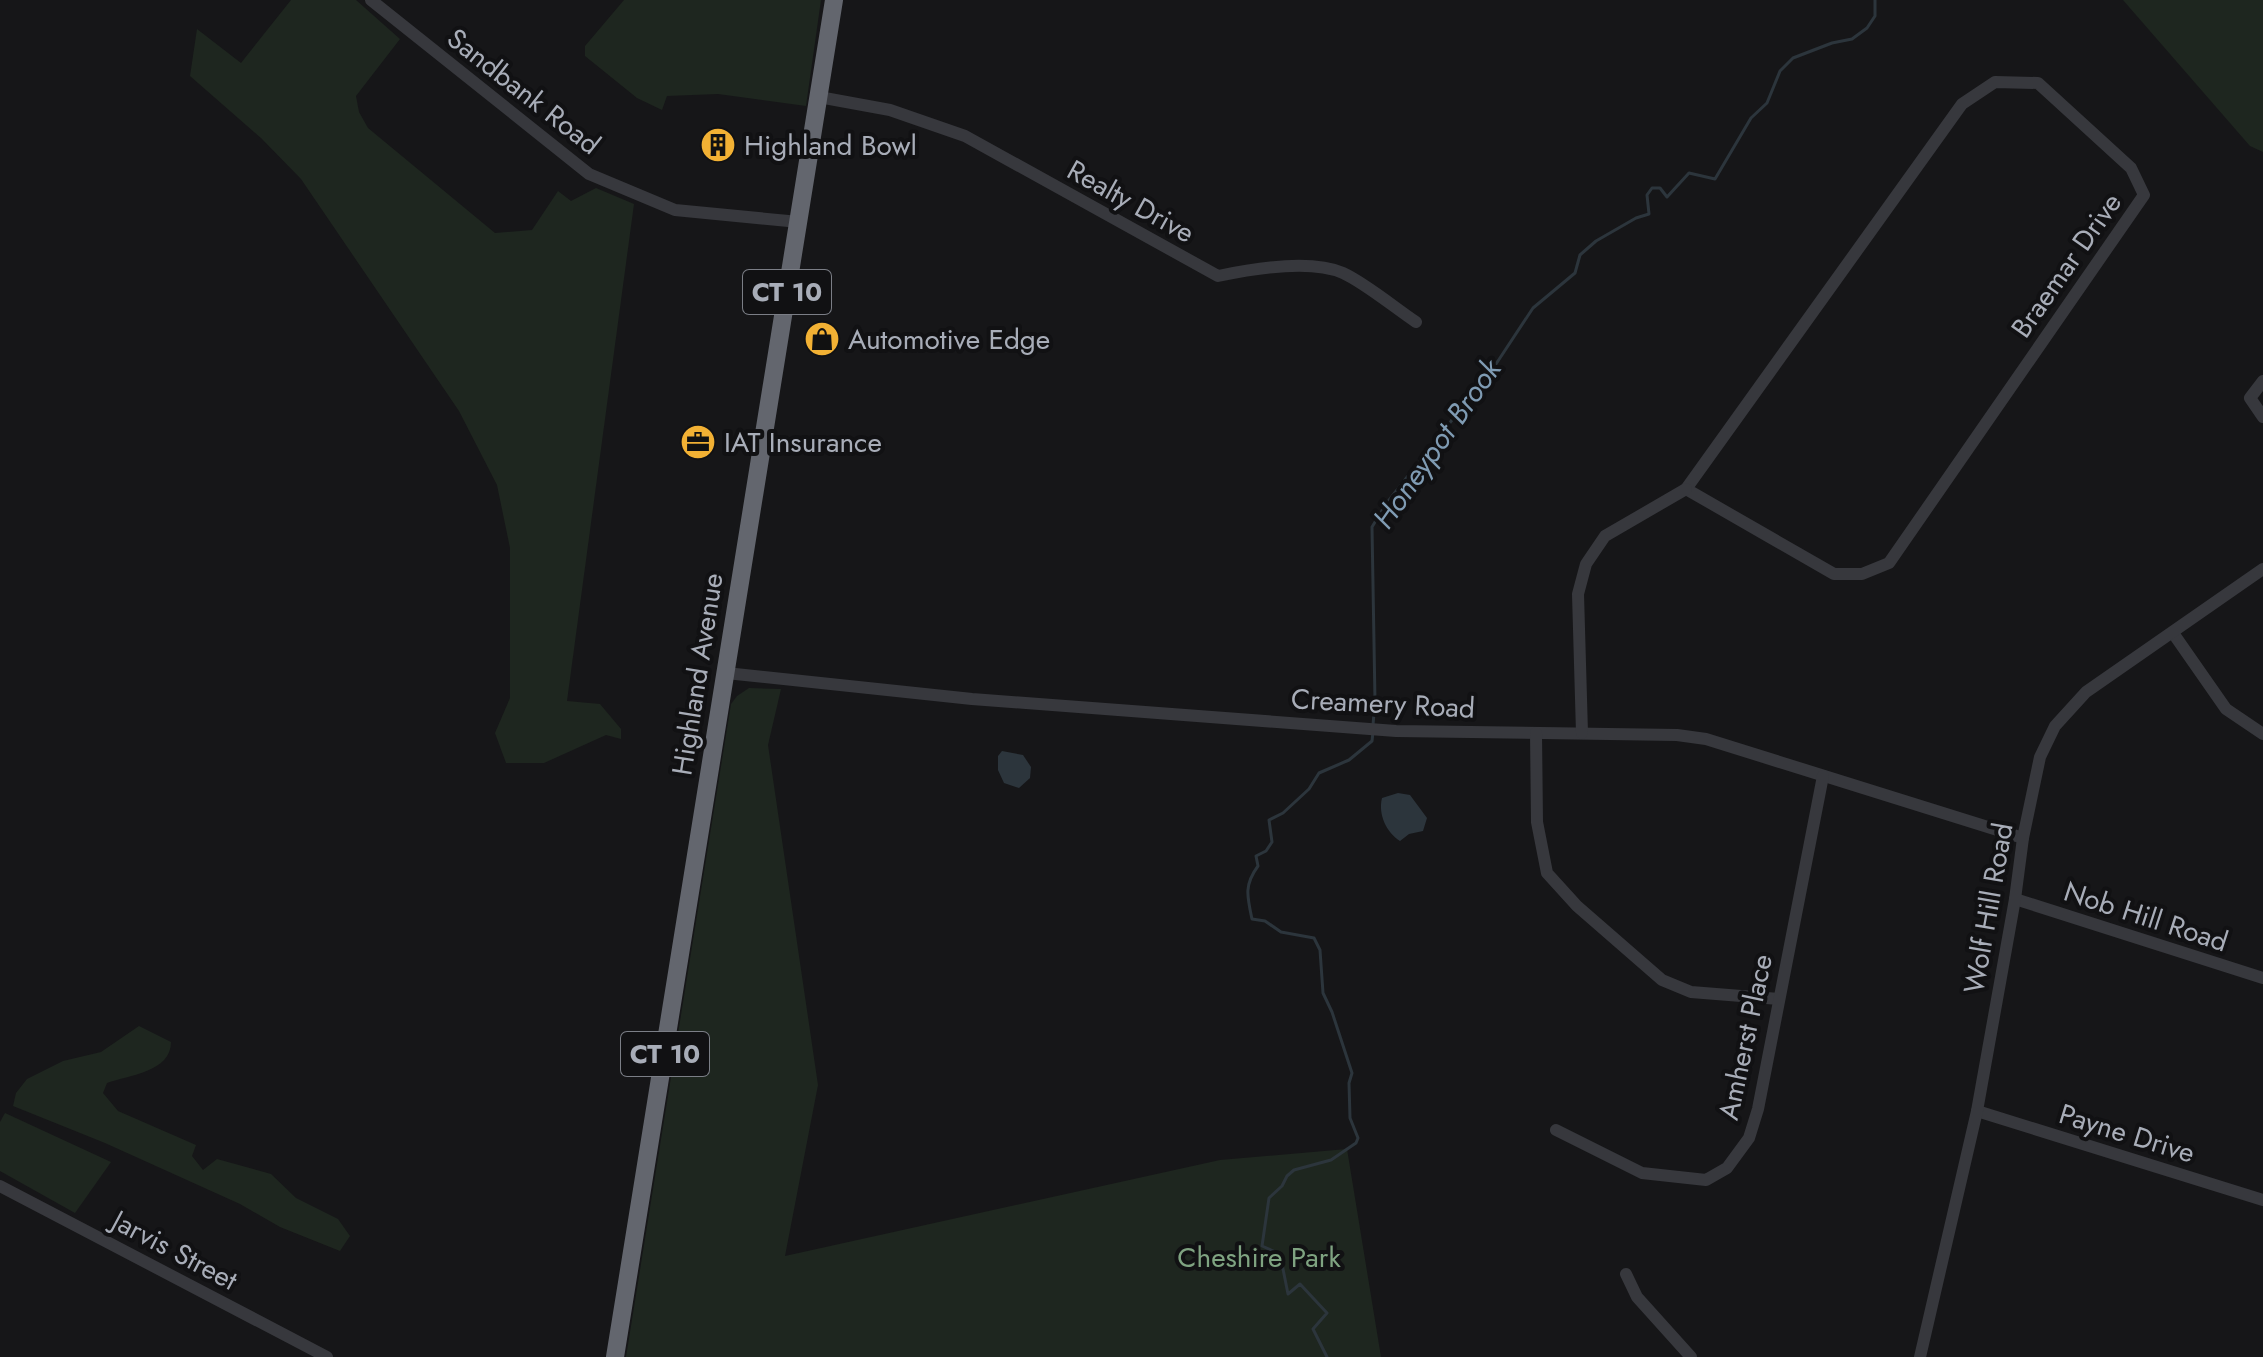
<svg xmlns="http://www.w3.org/2000/svg" width="2263" height="1357" viewBox="0 0 2263 1357" font-family="Jost,sans-serif">
<style>
.green{fill:#1e261f}
.water{fill:#2c353c}
.lines{fill:none;stroke-linecap:round;stroke-linejoin:round}
.stream{stroke:#2c353c;stroke-width:3}
.minor{stroke:#37383d;stroke-width:12}
.highway{stroke:#63666e;stroke-width:18}
.labels{text-anchor:middle;stroke-width:8;stroke-linejoin:round;paint-order:stroke}
.shield{fill:#111113;stroke:#7b7e86;stroke-width:2}
.shield-label{font-size:26px;font-weight:bold;fill:#a8adb8}
.street-label{font-size:28px;fill:#a8adb8;stroke:#111113}
.poi-label{font-size:28px;fill:#a8adb8;stroke:#111113;text-anchor:start}
.park-label{font-size:28px;fill:#7fa381;stroke:#111113}
.water-label{font-size:30px;font-style:italic;fill:#7f9bb3;stroke:#111113}
</style>
<rect width="100%" height="100%" fill="#161618"/>
<g class="green">
<polygon points="291,0 356,0 400,39 356,96 359,112 368,128 495,233 532,230 558,191 571,201 596,188 634,204 567,701 600,704 621,729 621,739 606,735 544,763 506,763 495,733 510,698 510,548 497,485 459,411 301,179 261,138 190,76 197,29 241,63"/>
<polygon points="624,0 821,0 806,106 718,94 667,96 662,110 637,98 585,56 585,46"/>
<polygon points="2123,0 2263,0 2263,152 2250,146"/>
<polygon points="749,688 781,689 768,745 818,1085 785,1256 1220,1160 1347,1149 1381,1357 626,1357 731,704 737,696"/>
<path d="M139,1026l32,16c0,30 -42,33 -64,41l-4,10 15,18 78,34 -4,11 11,14 14,-11 54,15 25,24 42,21 12,17 -10,15 -60,-24 -40,-23 -135,-61 -92,-37 3,-13 11,-14 36,-18 38,-9z"/>
<polygon points="5,1113 111,1162 75,1213 0,1171 0,1122"/>
</g>
<g class="water">
<polygon points="1002,751 1023,755 1031,767 1030,778 1019,788 1004,783 998,770 998,756"/>
<path d="M1398,793l12,2 17,23 -4,13 -14,3 -9,7c-14,-9 -22,-27 -18,-43z"/>
</g>
<g class="lines">
<g class="stream">
<polyline points="1373,725 1375,701 1372,527 1386,504 1496,364 1533,308 1575,273 1580,255 1596,241 1636,218 1649,214 1647,195 1652,188 1660,188 1667,197 1689,173 1715,179 1751,118 1767,103 1780,71 1793,58 1832,43 1852,39 1867,28 1875,16 1875,0"/>
<path d="M1327,1357l-14,-28 14,-16 -27,-29 -12,10 -8,-40 -18,-8 7,-48 13,-12 5,-10 7,-6 37,-10 25,-17 2,-5 -8,-20 -1,-35 3,-10 -20,-61 -9,-19 -3,-43 -6,-12 -33,-6 -16,-11 -13,-2c-5,-23 -8,-34 6,-53l-2,-10 10,-5 6,-9 -3,-22 14,-7 26,-24 10,-16 30,-13 23,-19 1,-9"/>
</g>
<g class="minor">
<polyline points="371,0 589,174 675,210 799,222"/>
<polygon points="1995,82 2038,83 2131,168 2144,195 1889,563 1862,574 1834,574 1686,489 1962,104"/>
<path d="M819,97l71,13 75,26 253,140c33,-7 93,-17 125,-3 22,10 52,35 73,49"/>
<polyline points="2263,381 2250,398 2263,417"/>
<polyline points="2173,633 2226,709 2263,734"/>
<polyline points="726,673 972,699 1396,731 1677,735 1706,739 2023,838"/>
<polyline points="1536,733 1537,822 1547,873 1577,906 1662,980 1691,992 1779,999"/>
<polyline points="1582,733 1578,594 1586,564 1605,536 1686,489"/>
<polyline points="2015,899 2263,978"/>
<polyline points="1977,1111 2263,1200"/>
<polyline points="1556,1130 1642,1173 1706,1180 1727,1168 1749,1138 1758,1109 1823,776"/>
<polyline points="0,1186 327,1357"/>
<polyline points="1626,1274 1637,1297 1691,1357"/>
<polyline points="1920,1357 1977,1111 2015,899 2023,838 2040,757 2055,726 2086,692 2263,569"/>
</g>
<polyline class="highway" points="615,1357 834,0"/>
</g>
<defs>
<symbol id="building-disc" viewBox="-11 -11 22 22"><circle r="9.5" fill="#f2b134" stroke="#111113"/><path d="M-4-6H4V6H1V3H-1V6H-4ZM-2.5-4.3h1.7v1.8h-1.7ZM.8-4.3h1.7v1.8H.8ZM-2.5-1h1.7V.8h-1.7ZM.8-1h1.7V.8H.8Z" fill="#111"/></symbol>
<symbol id="shop-disc" viewBox="-11 -11 22 22"><circle r="9.5" fill="#f2b134" stroke="#111113"/><path d="M-5-2.5h2.3a2.7 3.5 0 0 1 5.4 0H5L5.5 6h-11ZM-1.5-2.5h3a1.5 2.3 0 0 0-3 0Z" fill="#111"/></symbol>
<symbol id="office-disc" viewBox="-11 -11 22 22"><circle r="9.5" fill="#f2b134" stroke="#111113"/><path d="M-6-3h4V-5.5h4V-3h4V5H-6ZM-1-4.5V-3h2v-1.5ZM-6 0V1H6V0Z" fill="#111"/></symbol>
</defs>
<g fill-rule="evenodd">
<use href="#building-disc" x="698" y="125" width="40" height="40"/>
<use href="#shop-disc" x="802" y="319" width="40" height="40"/>
<use href="#office-disc" x="678" y="422" width="40" height="40"/>
</g>
<g class="labels">
<g class="shield">
<rect x="743" y="270" width="88" height="44" rx="6"/>
<rect x="621" y="1032" width="88" height="44" rx="6"/>
</g>
<g class="shield-label">
<text x="787" y="301">CT 10</text>
<text x="665" y="1063">CT 10</text>
</g>
<g class="street-label">
<text transform="translate(524 91) rotate(38)" y="10">Sandbank Road</text>
<text transform="translate(1131 201) rotate(29)" y="10">Realty Drive</text>
<text transform="translate(2066 265) rotate(-55)" y="10">Braemar Drive</text>
<text transform="translate(697 674) rotate(-81)" y="10">Highland Avenue</text>
<text transform="translate(1383 703) rotate(3)" y="10">Creamery Road</text>
<text transform="translate(1988 908) rotate(-80)" y="10">Wolf Hill Road</text>
<text transform="translate(2146 916) rotate(18)" y="10">Nob Hill Road</text>
<text transform="translate(1745 1037) rotate(-78)" y="10">Amherst Place</text>
<text transform="translate(2127 1133) rotate(17)" y="10">Payne Drive</text>
<text transform="translate(175 1250) rotate(28)" y="10">Jarvis Street</text>
</g>
<g class="poi-label">
<text x="744" y="155">Highland Bowl</text>
<text x="848" y="349">Automotive Edge</text>
<text x="724" y="452">IAT Insurance</text>
</g>
<g class="park-label">
<text x="1259" y="1267">Cheshire Park</text>
</g>
<g class="water-label">
<text transform="translate(1437 444) rotate(-55)" y="10">Honeypot Brook</text>
</g>
</g>
</svg>
